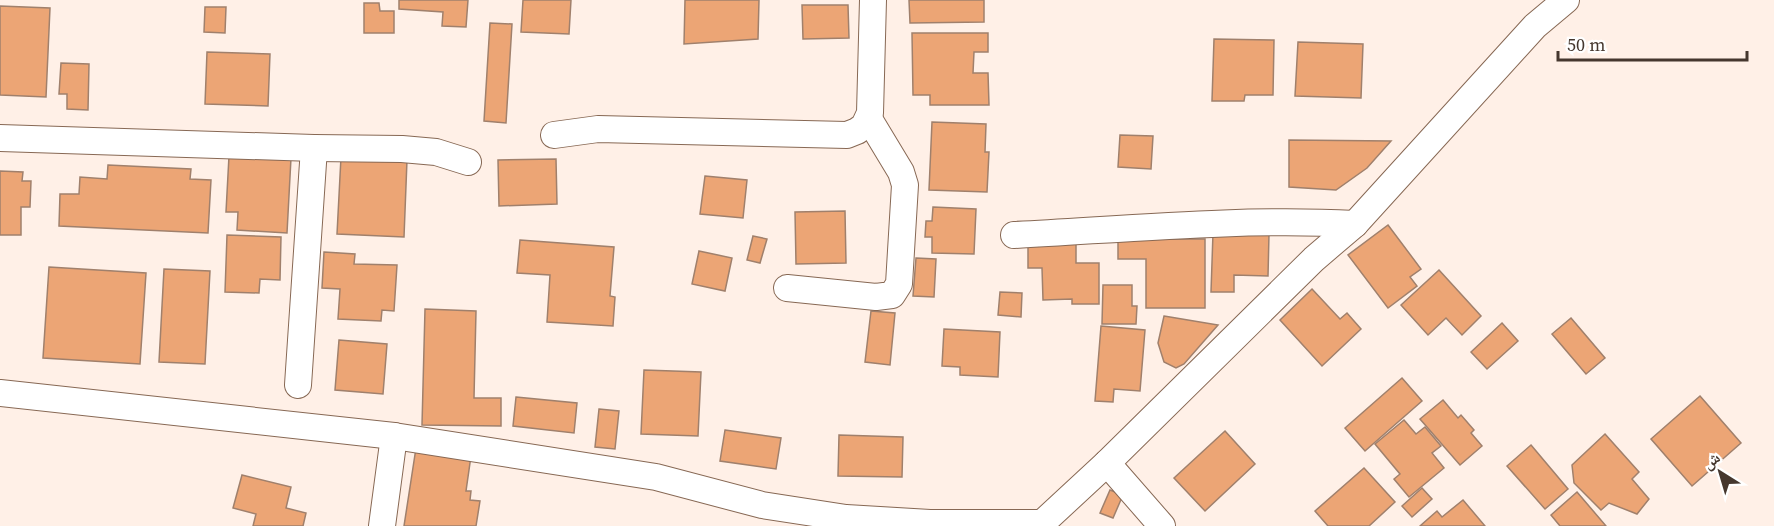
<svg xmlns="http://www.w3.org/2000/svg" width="1774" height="526" viewBox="0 0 1774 526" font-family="'Source Serif 4','Noto Naskh Arabic',serif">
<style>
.building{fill:#eca575;stroke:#a0806c;stroke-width:1.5}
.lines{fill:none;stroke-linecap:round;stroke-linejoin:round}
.street-casing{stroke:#876854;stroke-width:28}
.street{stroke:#fff;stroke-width:26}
</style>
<rect width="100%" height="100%" fill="#fff0e7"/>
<g class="building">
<polygon points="399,0 468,0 466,27 442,26 443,12 399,9"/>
<polygon points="523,0 571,0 569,34 521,32"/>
<polygon points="685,0 759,0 758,39 684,44"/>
<polygon points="909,0 984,0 984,22 910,23"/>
<polygon points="364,3 379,3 380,11 394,11 394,33 364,33"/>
<polygon points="802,5 848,5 849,38 803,39"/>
<polygon points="0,6 50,8 46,97 0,95"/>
<polygon points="205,7 226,7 225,33 204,32"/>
<polygon points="490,23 512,24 506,123 484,121"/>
<polygon points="912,33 988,33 988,52 974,52 973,73 988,73 989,105 930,105 930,95 913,95"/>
<polygon points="1214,39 1274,40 1273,95 1245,95 1244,101 1212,101"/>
<polygon points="1298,42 1363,44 1361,98 1295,96"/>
<polygon points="207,52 270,54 268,106 205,104"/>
<polygon points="61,63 89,64 88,110 67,109 67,94 59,94"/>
<polygon points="932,122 986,124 985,152 989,152 987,192 929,190"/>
<polygon points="1120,135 1153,136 1151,169 1118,167"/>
<polygon points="1289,140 1391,141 1367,168 1336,190 1289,187"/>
<polygon points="229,156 291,158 287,233 237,230 238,212 226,212"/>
<polygon points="341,157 407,160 404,237 337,234"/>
<polygon points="556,159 557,204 499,206 498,160"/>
<polygon points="108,165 191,169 190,179 211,180 208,233 59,226 60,194 79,194 80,177 107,179"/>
<polygon points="0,171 23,172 22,181 31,181 30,207 21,207 21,235 0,235"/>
<polygon points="705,176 747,180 743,218 700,214"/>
<polygon points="933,207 976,209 974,254 932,253 932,237 925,237 926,221 932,221"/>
<polygon points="845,211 846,263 796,264 795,212"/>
<polygon points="1388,225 1421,269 1410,277 1417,286 1388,308 1348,255"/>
<polygon points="1213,233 1269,234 1268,276 1234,275 1234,292 1211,292"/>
<polygon points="227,235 281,237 280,280 260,279 259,293 225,292"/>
<polygon points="753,236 767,239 760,263 747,260"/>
<polygon points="1118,239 1205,239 1205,308 1146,308 1146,259 1118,259"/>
<polygon points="520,240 614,247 610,296 615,297 613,326 547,322 550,275 517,273"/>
<polygon points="1028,244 1076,244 1076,263 1099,263 1099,304 1072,304 1072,299 1043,300 1042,268 1028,268"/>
<polygon points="699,251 732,258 725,291 692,284"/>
<polygon points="324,252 355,254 354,264 397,265 394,311 382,310 381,321 338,319 340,289 322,288"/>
<polygon points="916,258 936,259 934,297 913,296"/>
<polygon points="49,267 146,273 140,364 43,358"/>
<polygon points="164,269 210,271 205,364 159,362"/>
<polygon points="1439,270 1481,316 1462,335 1446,318 1428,335 1401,305"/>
<polygon points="1103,285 1132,285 1132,306 1137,306 1136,324 1102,324"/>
<polygon points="1312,289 1340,319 1347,313 1361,329 1322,366 1280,320"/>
<polygon points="1000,292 1022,293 1021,317 998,315"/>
<polygon points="425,309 476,311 474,398 501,398 501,426 422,425"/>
<polygon points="871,311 895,313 890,365 865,362"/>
<polygon points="1164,316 1218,325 1184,364 1176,368 1164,362 1158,343"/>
<polygon points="1571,318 1605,358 1586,374 1552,334"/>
<polygon points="1502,323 1518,341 1487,369 1471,352"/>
<polygon points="1101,326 1145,330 1140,391 1114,389 1113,402 1095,401"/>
<polygon points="944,329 1000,332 998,377 960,375 960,367 942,366"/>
<polygon points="339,340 387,344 383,394 335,390"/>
<polygon points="644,370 701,372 698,436 641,434"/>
<polygon points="1402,378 1422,401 1365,451 1345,428"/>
<polygon points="1700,396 1741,443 1692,486 1651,439"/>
<polygon points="516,397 577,403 574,433 513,426"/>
<polygon points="1443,400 1458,418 1461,415 1474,430 1471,433 1482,446 1460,465 1420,419"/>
<polygon points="599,409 619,411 615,449 595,447"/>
<polygon points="1404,420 1416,434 1425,427 1441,446 1432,453 1444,468 1409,497 1394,479 1400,474 1375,444"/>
<polygon points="725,430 781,438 776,469 720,461"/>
<polygon points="1225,431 1255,464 1205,511 1174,478"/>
<polygon points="1605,434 1639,472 1632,479 1649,499 1637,514 1609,503 1601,510 1574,483 1572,465"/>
<polygon points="839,435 903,437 902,477 838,476"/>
<polygon points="1531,445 1568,489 1545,509 1507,466"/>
<polygon points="416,448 471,456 466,491 471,491 470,500 480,501 476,526 404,526"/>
<polygon points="1364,468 1395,502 1369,526 1328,526 1315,511"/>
<polygon points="242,475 291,487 286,508 306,513 303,526 253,526 256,514 233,508"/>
<polygon points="1422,488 1432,499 1412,517 1402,506"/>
<polygon points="1110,490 1123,495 1113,518 1100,513"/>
<polygon points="1577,492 1606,526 1560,526 1551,515"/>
<polygon points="1463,500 1485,526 1420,526 1437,511 1442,517"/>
</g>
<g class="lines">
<defs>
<g id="street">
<polyline points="554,135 598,129 847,135 857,131 864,126 870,113 873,0"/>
<polyline points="0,138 314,148 402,149 436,152 468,162"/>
<path d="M1014,235c114,-6 228,-17 341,-11"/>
<polyline points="787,288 876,297 892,295 899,284 905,185 901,172 869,119"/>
<polyline points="298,385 314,148"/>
<polyline points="0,393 394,436 656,477 762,505 846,518 930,523 1042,523"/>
<polyline points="1107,463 1162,526"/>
<polyline points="382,526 394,436"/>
<polyline points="1039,526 1107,463 1314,259 1355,224 1535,26 1566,0"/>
</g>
</defs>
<use href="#street" class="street-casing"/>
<use href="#street" class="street"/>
</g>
<g transform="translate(1720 472) rotate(323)" stroke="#ffffff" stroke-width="4.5" paint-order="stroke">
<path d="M0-4.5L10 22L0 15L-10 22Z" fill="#45372e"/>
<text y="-9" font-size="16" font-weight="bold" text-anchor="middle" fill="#45372e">ش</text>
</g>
<path d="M1558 51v9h189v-9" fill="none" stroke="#45372e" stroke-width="3"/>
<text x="1567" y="51" font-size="18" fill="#45372e" stroke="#ffffff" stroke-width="4.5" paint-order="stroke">50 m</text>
</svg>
